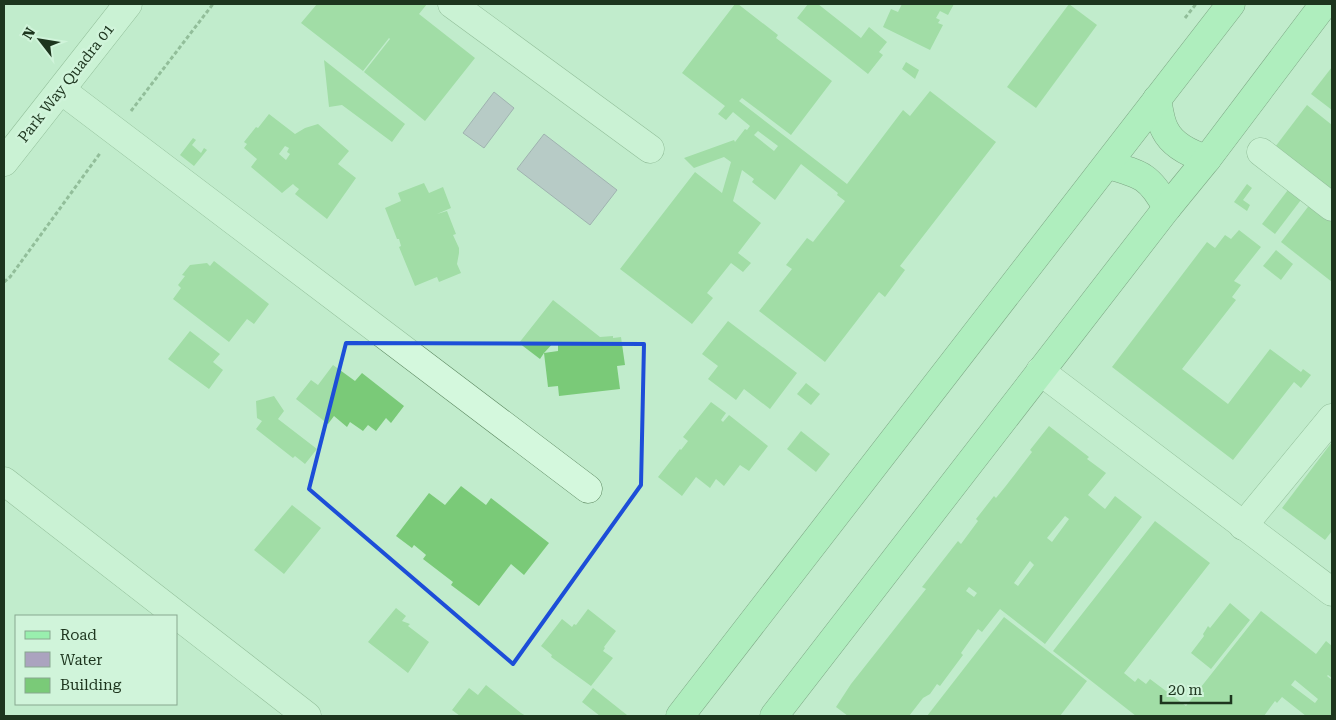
<svg xmlns="http://www.w3.org/2000/svg" width="1336" height="720" viewBox="0 0 1336 720" font-family="'Roboto Serif',serif">
<style>
.water{fill:#aba3bf;stroke:#756b8c}
.building{fill:#7aca78;fill-rule:evenodd}
.lines{fill:none;stroke-linecap:round;stroke-linejoin:round}
.minor-casing{stroke:#59855d;stroke-width:29}
.major-casing{stroke:#2d532e;stroke-width:29}
.path{stroke:#59855d;stroke-width:3;stroke-dasharray:4 2.5;stroke-linecap:butt}
.minor{stroke:#d4f8dd;stroke-width:28}
.major{stroke:#99efae;stroke-width:28}
.marked{fill:none;stroke:#1d4ed8;stroke-width:4;stroke-linejoin:round}
.labels{text-anchor:middle;stroke-width:5;stroke-linejoin:round;paint-order:stroke}
.street-label{font-size:15px;fill:#1d351e;stroke:#d0f4da}
</style>
<rect width="100%" height="100%" fill="#c1eccc"/>
<g class="water">
<polygon points="494,92 514,108 484,148 463,133"/>
<polygon points="544,134 617,190 590,225 517,169"/>
</g>
<g class="building">
<polygon points="317,4 427,4 419,14 475,58 425,121 364,72 390,39 389,38 363,71 301,23"/>
<path d="M735,4h3l40,31 -2,3 56,43 -41,54 -49,-37 -3,3 108,83 56,-74 7,6 20,-25 66,51 -96,124 5,4 -20,27 -6,-5 -54,70 -66,-51 33,-42 -6,-4 21,-27 6,4 32,-41 -8,-6 1,-2 -37,-29 -26,36 -23,-18 2,-3 -12,-9 -9,31 28,22 -23,30 13,10 -8,9 -12,-9 -24,30 6,5 -21,26 -72,-55 75,-97 27,21 9,-31 -7,-5 -30,11 -10,-10 50,-18 1,2 10,-13 2,1 3,-4 -17,-14 -7,8 -8,-6 7,-8 -43,-33zM758,131l20,15 -4,5 -20,-16z"/>
<polygon points="808,4 818,4 861,38 869,27 887,42 879,52 883,55 868,74 797,18"/>
<polygon points="902,4 954,4 948,15 940,11 936,18 940,20 938,23 943,25 930,50 883,27 891,9 898,12"/>
<polygon points="1069,4 1097,25 1036,108 1007,87"/>
<polygon points="324,60 405,124 392,142 342,105 329,107"/>
<polygon points="906,62 919,70 915,79 902,69"/>
<polygon points="1332,67 1332,110 1311,94"/>
<polygon points="1307,105 1332,125 1332,192 1275,147"/>
<path d="M269,114l26,20 10,-6 13,-4 31,27 -11,13 18,14 -29,41 -32,-25 4,-5 -4,-3 -2,-2 -11,9 -31,-26 6,-8 -13,-11 3,-4 -3,-2 12,-15 2,1zM285,146l4,2 -2,4 3,2 -4,6 -7,-6z"/>
<polygon points="193,138 196,140 192,145 201,153 204,148 207,150 194,166 180,155"/>
<polygon points="1294,182 1307,192 1275,234 1262,224"/>
<polygon points="424,183 429,193 443,187 451,208 437,214 447,211 456,234 453,235 459,248 459,253 457,264 461,273 439,282 437,277 415,286 399,247 401,246 399,239 397,239 385,208 401,201 398,193"/>
<polygon points="1247,184 1252,188 1243,200 1250,205 1247,211 1234,202"/>
<polygon points="1314,199 1332,213 1332,282 1281,242"/>
<polygon points="1239,230 1261,247 1234,281 1241,285 1232,297 1236,300 1182,369 1228,404 1270,349 1301,372 1303,369 1311,375 1301,388 1294,382 1233,460 1112,367 1207,242 1215,248 1225,235 1231,239"/>
<polygon points="1276,250 1293,264 1281,280 1263,266"/>
<polygon points="214,261 269,304 254,324 247,319 229,342 173,299 181,288 178,285 185,276 182,275 190,265 207,263 210,266"/>
<polygon points="553,300 600,337 613,336 613,338 621,337 625,365 617,366 620,389 559,396 558,386 548,387 544,353 558,351 558,345 554,342 544,353 540,359 519,343"/>
<polygon points="728,321 797,373 770,409 744,389 736,400 708,379 718,366 702,354"/>
<polygon points="190,331 220,354 213,362 223,370 209,389 168,359"/>
<polygon points="333,365 355,381 362,373 404,406 391,423 386,418 376,431 368,425 363,431 350,422 347,427 334,416 328,424 296,399 311,380 318,385"/>
<polygon points="806,383 820,394 811,405 797,394"/>
<polygon points="274,396 284,411 278,419 317,449 305,464 295,456 293,458 256,429 262,421 257,418 256,401"/>
<polygon points="711,402 726,413 721,420 723,422 729,415 768,446 749,471 740,465 724,486 716,479 710,488 696,477 682,496 658,477 680,449 681,450 688,441 683,437"/>
<path d="M1049,426l40,31 -2,2 19,14 -18,22 17,14 10,-13 27,21 -97,127 -45,-35 -18,23 -4,-3 -17,24 2,2 -23,31 -3,-2 -7,10 -7,4 -14,18h-61l-12,-9 15,-23 75,-95 -4,-2 36,-46 3,3 17,-23 -2,-2 18,-23 2,2 9,-11 27,-35 -2,-2zM1065,516l4,3 -17,23 -5,-4zM1030,561l4,4 -16,21 -4,-3zM969,587l8,6 -3,4 -8,-6z"/>
<polygon points="801,431 830,454 816,472 787,449"/>
<polygon points="1332,442 1332,531 1325,540 1282,508"/>
<polygon points="461,486 486,505 491,498 549,543 524,575 511,564 479,606 451,585 453,582 423,559 426,555 425,554 414,545 412,548 396,536 429,493 445,505"/>
<polygon points="292,505 321,528 284,574 254,550"/>
<path d="M1155,521l55,42 -86,110 11,9 3,-4 8,6 4,-5 36,27 75,-95 55,43 10,-13 6,5v32l-4,-3 -1,1 5,4v36h-26l-24,-19 -5,6 -2,-2 -11,15h-128l-83,-65zM1295,680l23,19 -3,4 -24,-18z"/>
<polygon points="1230,603 1250,620 1211,669 1191,653 1204,636 1203,634 1205,631 1208,626 1210,628"/>
<polygon points="396,608 406,616 402,621 410,624 408,626 429,642 408,673 368,642"/>
<polygon points="588,609 616,631 604,647 605,648 603,651 613,658 591,686 551,657 552,655 541,646 562,619 572,627 574,624 576,625"/>
<polygon points="1004,617 1087,681 1060,716 927,716"/>
<polygon points="486,685 521,713 526,716 460,716 452,710 469,688 478,695"/>
<polygon points="593,688 627,715 626,716 600,716 582,702"/>
</g>
<g class="lines">
<defs>
<g id="minor">
<polyline points="452,4 650,149"/>
<polyline points="61,90 588,489"/>
<polyline points="1261,152 1332,207"/>
<polyline points="4,162 128,4"/>
<polyline points="1040,371 1332,592"/>
<polyline points="4,481 307,716"/>
<polyline points="1243,526 1332,418"/>
</g>
<g id="major">
<path d="M1157,99c2,10 3,22 8,31 8,16 26,24 42,29"/>
<path d="M1108,165c33,9 42,11 59,43"/>
<polyline points="680,716 1231,4"/>
<polyline points="774,716 1167,208 1207,159 1324,4"/>
</g>
</defs>
<use href="#minor" class="minor-casing"/>
<use href="#major" class="major-casing"/>
<g class="path">
<polyline points="1185,18 1196,4"/>
<polyline points="131,111 213,4"/>
<polyline points="4,282 10,277 101,152"/>
</g>
<use href="#minor" class="minor"/>
<use href="#major" class="major"/>
</g>
<path d="M0 0H1336V720H0ZM346,343l298,1 -3,141 -128,179 -204,-175z" fill="#c1eccc" fill-opacity=".55" fill-rule="evenodd"/>
<path class="marked" d="M346,343l298,1 -3,141 -128,179 -204,-175z"/>
<g class="labels">
<g class="street-label">
<text transform="translate(66 83) rotate(-52)" y="5">Park Way Quadra 01</text>
</g>
</g>
<rect width="1336" height="720" fill="none" stroke="#1d351e" stroke-width="10"/>
<rect x="15" y="615" width="162" height="90" fill="#d0f4da" stroke="#88a88f"/>
<rect x="25" y="631" width="25" height="8" fill="#99efae" stroke="#88a88f"/>
<text x="60" y="640" font-size="15" fill="#1d351e">Road</text>
<rect x="25" y="652" width="25" height="15" fill="#aba3bf" stroke="#88a88f"/>
<text x="60" y="665" font-size="15" fill="#1d351e">Water</text>
<rect x="25" y="678" width="25" height="15" fill="#7aca78" stroke="#88a88f"/>
<text x="60" y="690" font-size="15" fill="#1d351e">Building</text>
<g transform="translate(40 40) rotate(301)" stroke="#d0f4da" stroke-width="4" paint-order="stroke">
<path d="M0-4L9 19L0 12L-9 19Z" fill="#1d351e"/>
<text y="-8" font-size="14" font-weight="bold" text-anchor="middle" fill="#1d351e">N</text>
</g>
<path d="M1161 695v8h70v-8" fill="none" stroke="#1d351e" stroke-width="2.5"/>
<text x="1168" y="695" font-size="15" fill="#1d351e" stroke="#d0f4da" stroke-width="4" paint-order="stroke">20 m</text>
</svg>
